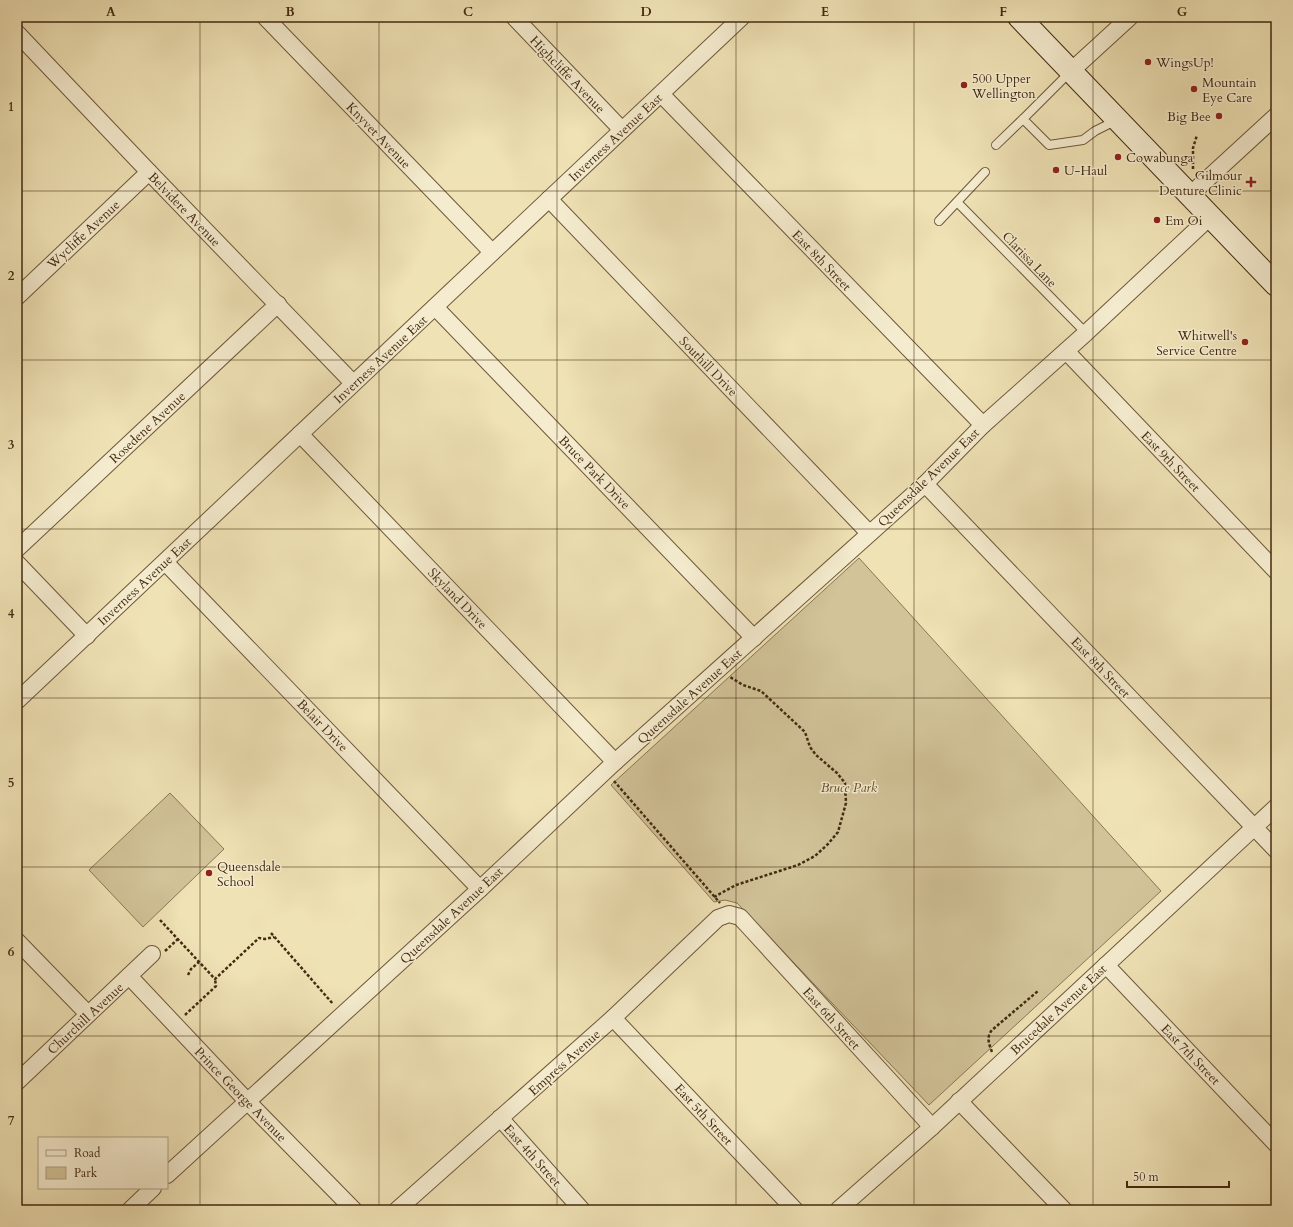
<svg xmlns="http://www.w3.org/2000/svg" width="1293" height="1227" viewBox="0 0 1293 1227" font-family="Cardo,serif">
<style>
.green{fill:#d2c399;stroke:#8a7655}
.lines{fill:none;stroke-linecap:round;stroke-linejoin:round}
.service-casing{stroke:#6e583a;stroke-width:10}
.minor-casing{stroke:#6e583a;stroke-width:18}
.secondary-casing{stroke:#432a11;stroke-width:24}
.path{stroke:#432a11;stroke-width:2.5;stroke-dasharray:3 2;stroke-linecap:butt}
.service{stroke:#f5eccf;stroke-width:8}
.minor{stroke:#f5eccf;stroke-width:16}
.secondary{stroke:#f5eccf;stroke-width:22}
.grid{fill:none;stroke:#432a11;stroke-width:1;stroke-opacity:0.55}
.poi-dot{fill:#8f2418;stroke:#f5eccf;stroke-width:1.5}
.labels{text-anchor:middle;stroke-width:3;stroke-linejoin:round;paint-order:stroke}
.poi-label{font-size:13px;fill:#432a11;stroke:#f5eccf;text-anchor:start}
.street-label{font-size:13px;fill:#432a11;stroke:#f5eccf}
.park-label{font-size:13px;font-style:italic;fill:#60492c;stroke:#f5eccf}
.neatline{fill:none;stroke:#432a11;stroke-width:1.5}
.grid-label{font-size:13px;text-anchor:middle;font-weight:bold;fill:#432a11}
</style>
<rect width="100%" height="100%" fill="#efe2b5"/>
<filter id="stains"><feTurbulence type="fractalNoise" baseFrequency=".005" numOctaves="4"/><feColorMatrix values="0 0 0 0 .2 0 0 0 0 .09 0 0 0 0 .02 0 0 0 .5 -.17"/></filter>
<radialGradient id="worn" r=".72"><stop offset=".6" stop-color="#630" stop-opacity="0"/><stop offset="1" stop-color="#630" stop-opacity=".3"/></radialGradient>
<g class="green">
<polygon points="859,558 1161,891 929,1105 737,903 725,900 714,902 611,785"/>
<polygon points="170,793 224,849 143,927 89,870"/>
</g>
<g class="lines">
<defs>
<g id="service">
<polyline points="1071,71 1023,119 1049,145 1083,140 1095,131 1115,121"/>
<polyline points="996,145 1023,119"/>
<polyline points="957,202 1086,333"/>
<polyline points="939,221 985,172"/>
</g>
<g id="minor">
<polyline points="265,17 492,252"/>
<polyline points="514,17 622,130"/>
<polyline points="17,33 149,172 353,383"/>
<polyline points="1071,71 1130,17"/>
<polyline points="661,94 983,425"/>
<polyline points="1190,195 1276,116"/>
<polyline points="549,199 869,533"/>
<polyline points="17,297 149,172"/>
<polyline points="435,307 754,638"/>
<polyline points="1066,351 1276,571"/>
<polyline points="300,434 615,762"/>
<polyline points="925,484 1276,850"/>
<polyline points="17,549 278,304"/>
<polyline points="165,562 480,889"/>
<polyline points="17,563 87,636"/>
<polyline points="17,701 742,17"/>
<polyline points="17,941 88,1014"/>
<polyline points="1106,965 1276,1144"/>
<polyline points="129,976 247,1101 354,1210"/>
<polyline points="613,1018 795,1210"/>
<polyline points="17,1082 152,954"/>
<polyline points="959,1101 1064,1210"/>
<polyline points="500,1118 582,1210"/>
<polyline points="167,1175 480,889 615,762 925,484 983,425 1086,333 1211,216"/>
<polyline points="130,1210 153,1188"/>
<polyline points="397,1210 613,1018 718,918 729,914 740,917 932,1127"/>
<polyline points="838,1210 932,1127 1276,807"/>
</g>
<polyline id="secondary" points="1019,17 1276,285"/>
</defs>
<use href="#service" class="service-casing"/>
<use href="#minor" class="minor-casing"/>
<use href="#secondary" class="secondary-casing"/>
<g class="path">
<polyline points="1193,169 1193,148 1197,135"/>
<polyline points="614,781 720,903"/>
<polyline points="714,897 736,885 798,865 815,856 828,844 838,832 846,803 845,783 837,773 816,755 810,747 805,732 761,691 743,685 730,677"/>
<polyline points="160,920 215,979 259,938 265,939 274,937"/>
<polyline points="271,933 333,1004"/>
<polyline points="165,951 178,939"/>
<polyline points="188,975 191,969 199,962"/>
<polyline points="185,1015 216,986 215,979"/>
<path d="M992,1052c-3,-8 -6,-15 0,-22l46,-39"/>
</g>
<use href="#service" class="service"/>
<use href="#minor" class="minor"/>
<use href="#secondary" class="secondary"/>
</g>
<path class="grid" d="M200,17v1193M379,17v1193M557,17v1193M736,17v1193M914,17v1193M1093,17v1193M17,191h1259M17,360h1259M17,529h1259M17,698h1259M17,867h1259M17,1036h1259"/>
<g class="poi-dot">
<circle cx="1148" cy="62" r="4"/>
<circle cx="964" cy="85" r="4"/>
<circle cx="1194" cy="89" r="4"/>
<circle cx="1219" cy="116" r="4"/>
<circle cx="1118" cy="157" r="4"/>
<circle cx="1056" cy="170" r="4"/>
<path d="M1249 176h4v4h4v4h-4v4h-4v-4h-4v-4h4z"/>
<circle cx="1157" cy="220" r="4"/>
<circle cx="1245" cy="342" r="4"/>
<circle cx="209" cy="873" r="4"/>
</g>
<g class="labels">
<g class="poi-label">
<text x="1156" y="67">WingsUp!</text>
<text x="972" y="83">500 Upper<tspan x="972" dy="15">Wellington</tspan></text>
<text x="1202" y="87">Mountain<tspan x="1202" dy="15">Eye Care</tspan></text>
<text x="1211" y="121" text-anchor="end">Big Bee</text>
<text x="1126" y="162">Cowabunga</text>
<text x="1064" y="175">U-Haul</text>
<text x="1242" y="180" text-anchor="end">Gilmour<tspan x="1242" dy="15">Denture Clinic</tspan></text>
<text x="1165" y="225">Em Oi</text>
<text x="1237" y="340" text-anchor="end">Whitwell's<tspan x="1237" dy="15">Service Centre</tspan></text>
<text x="217" y="871">Queensdale<tspan x="217" dy="15">School</tspan></text>
</g>
<g class="street-label">
<text transform="translate(568 74) rotate(46)" y="5">Highcliffe Avenue</text>
<text transform="translate(379 135) rotate(46)" y="5">Knyvet Avenue</text>
<text transform="translate(615 137) rotate(-43)" y="5">Inverness Avenue East</text>
<text transform="translate(185 209) rotate(46)" y="5">Belvidere Avenue</text>
<text transform="translate(83 234) rotate(-43)" y="5">Wycliffe Avenue</text>
<text transform="translate(1030 259) rotate(46)" y="5">Clarissa Lane</text>
<text transform="translate(822 260) rotate(46)" y="5">East 8th Street</text>
<text transform="translate(380 359) rotate(-43)" y="5">Inverness Avenue East</text>
<text transform="translate(709 366) rotate(46)" y="5">Southill Drive</text>
<text transform="translate(147 427) rotate(-43)" y="5">Rosedene Avenue</text>
<text transform="translate(1171 461) rotate(46)" y="5">East 9th Street</text>
<text transform="translate(595 472) rotate(46)" y="5">Bruce Park Drive</text>
<text transform="translate(928 477) rotate(-44)" y="5">Queensdale Avenue East</text>
<text transform="translate(144 581) rotate(-43)" y="5">Inverness Avenue East</text>
<text transform="translate(458 598) rotate(46)" y="5">Skyland Drive</text>
<text transform="translate(1101 667) rotate(46)" y="5">East 8th Street</text>
<text transform="translate(689 696) rotate(-42)" y="5">Queensdale Avenue East</text>
<text transform="translate(323 725) rotate(46)" y="5">Belair Drive</text>
<text transform="translate(451 915) rotate(-43)" y="5">Queensdale Avenue East</text>
<text transform="translate(1058 1009) rotate(-43)" y="5">Brucedale Avenue East</text>
<text transform="translate(85 1018) rotate(-43)" y="5">Churchill Avenue</text>
<text transform="translate(832 1018) rotate(48)" y="5">East 6th Street</text>
<text transform="translate(1191 1054) rotate(46)" y="5">East 7th Street</text>
<text transform="translate(564 1062) rotate(-42)" y="5">Empress Avenue</text>
<text transform="translate(241 1094) rotate(46)" y="5">Prince George Avenue</text>
<text transform="translate(704 1114) rotate(47)" y="5">East 5th Street</text>
<text transform="translate(533 1155) rotate(48)" y="5">East 4th Street</text>
</g>
<g class="park-label">
<text x="849" y="792">Bruce Park</text>
</g>
</g>
<rect width="1293" height="1227" fill="none" stroke="#efe2b5" stroke-width="44"/>
<rect x="38" y="1137" width="130" height="52" fill="#f5eccf" stroke="#ae9e83"/>
<rect x="46" y="1150" width="20" height="6" fill="#f5eccf" stroke="#ae9e83"/>
<text x="74" y="1157" font-size="12" fill="#432a11">Road</text>
<rect x="46" y="1167" width="20" height="12" fill="#d2c399" stroke="#ae9e83"/>
<text x="74" y="1177" font-size="12" fill="#432a11">Park</text>
<path d="M1127 1181v6h102v-6" fill="none" stroke="#432a11" stroke-width="2"/>
<text x="1133" y="1181" font-size="12" fill="#432a11" stroke="#f5eccf" stroke-width="3" paint-order="stroke">50 m</text>
<rect x="22" y="22" width="1249" height="1183" class="neatline"/>
<g class="grid-label">
<text x="111" y="16">A</text>
<text x="290" y="16">B</text>
<text x="468" y="16">C</text>
<text x="646" y="16">D</text>
<text x="825" y="16">E</text>
<text x="1003" y="16">F</text>
<text x="1182" y="16">G</text>
<text x="11" y="111">1</text>
<text x="11" y="280">2</text>
<text x="11" y="449">3</text>
<text x="11" y="618">4</text>
<text x="11" y="787">5</text>
<text x="11" y="956">6</text>
<text x="11" y="1125">7</text>
</g>
<rect width="100%" height="100%" filter="url(#stains)"/>
<rect width="100%" height="100%" fill="url(#worn)"/>
</svg>
